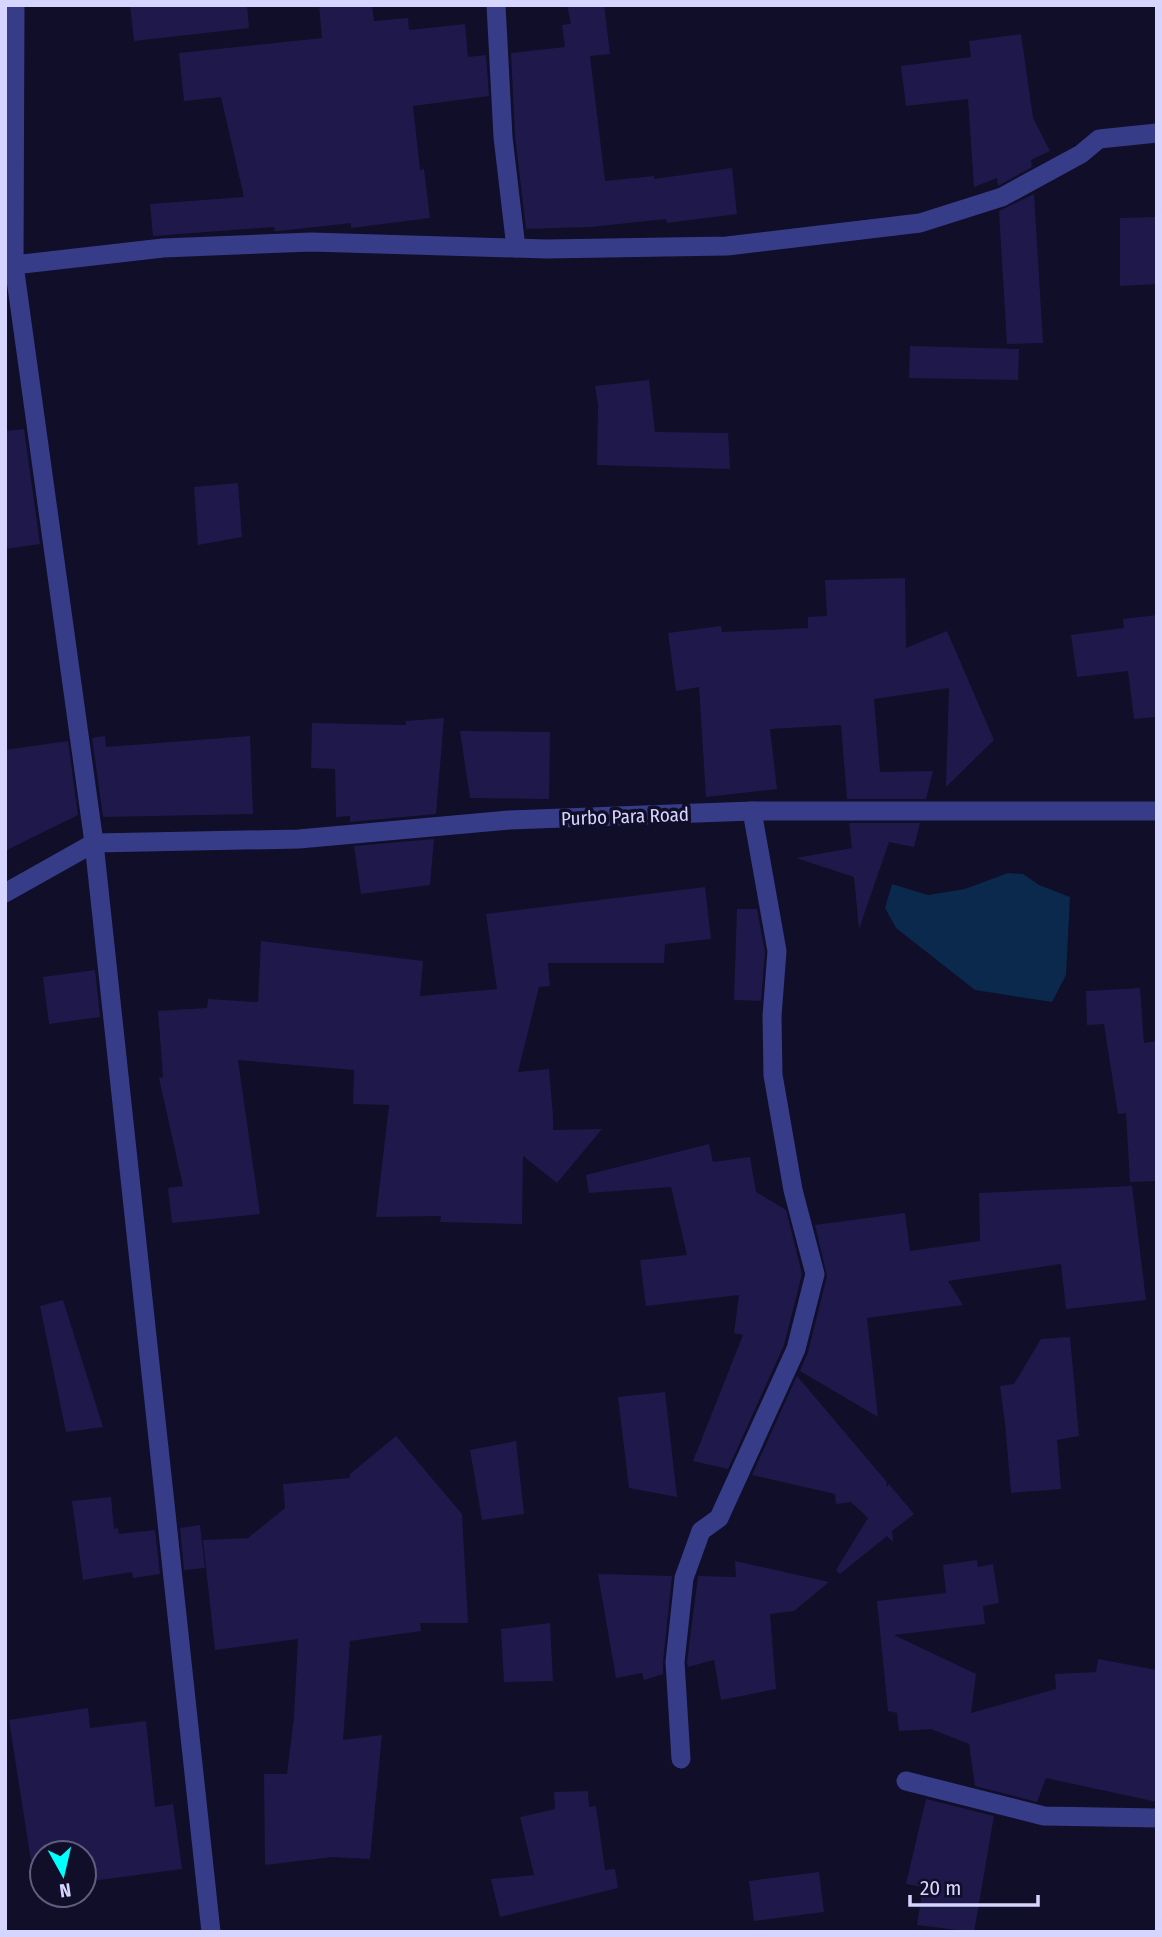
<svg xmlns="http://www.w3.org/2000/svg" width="1162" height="1937" viewBox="0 0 1162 1937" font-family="'Fira Sans Condensed',sans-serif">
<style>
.water{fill:#0a294c}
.building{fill:#1e194a}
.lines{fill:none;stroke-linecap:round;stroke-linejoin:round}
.minor{stroke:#373c89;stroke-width:19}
.labels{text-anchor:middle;stroke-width:7;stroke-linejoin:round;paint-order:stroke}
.street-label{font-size:19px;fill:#d6d5ff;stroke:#100e28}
</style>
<rect width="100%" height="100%" fill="#100e28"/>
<polygon class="water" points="1008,873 1023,874 1039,885 1070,897 1066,975 1052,1002 975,990 896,928 885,908 892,884 928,895 965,889"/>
<g class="building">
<polygon points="130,5 247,5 249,28 134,41"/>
<polygon points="319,5 372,5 374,21 408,18 409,30 465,24 468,57 486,55 489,96 413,106 420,170 424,169 430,218 351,228 351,223 279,231 275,231 274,227 153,236 150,204 244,197 221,97 184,101 179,53 322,38"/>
<polygon points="567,5 604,5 610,54 590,56 605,181 654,176 654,179 732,168 737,214 667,223 666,219 590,227 526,229 515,136 511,53 565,47 562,25 571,24"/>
<polygon points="1021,34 1033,118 1050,151 1031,160 1032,167 998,186 997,178 974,187 968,99 906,106 901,66 971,57 969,41"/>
<polygon points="1034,194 1043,343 1007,344 999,211"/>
<polygon points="1157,217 1157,284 1120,286 1120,218"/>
<polygon points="910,346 1019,349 1018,380 909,378"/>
<polygon points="649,380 655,432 728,433 730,469 597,465 598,405 595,386"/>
<polygon points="24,429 40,544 5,549 5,431"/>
<polygon points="238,483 242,537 198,545 194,487"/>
<polygon points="905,578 906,648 947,631 994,740 946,787 949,688 874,699 880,772 933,771 926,799 847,799 841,725 770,729 777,789 706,797 699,687 676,691 668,633 721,626 722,632 808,628 808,617 827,616 825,580"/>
<polygon points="1157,615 1157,717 1134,719 1128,671 1077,677 1071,635 1124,628 1123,619"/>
<polygon points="444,718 436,814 350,822 350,816 336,817 335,769 311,768 312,723 406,725 406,721"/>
<polygon points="460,731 550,732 549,799 470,798"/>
<polygon points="105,736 106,747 250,736 253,814 103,817 92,738"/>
<polygon points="68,741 78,815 5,851 5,750"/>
<polygon points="849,823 920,823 914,847 889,842 859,929 854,877 796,858 852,848"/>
<polygon points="434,839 430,885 361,894 354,846"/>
<polygon points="705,887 711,939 665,944 664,963 548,963 550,986 539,987 518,1072 549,1069 553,1115 553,1130 602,1129 557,1183 523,1156 522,1224 440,1222 441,1216 376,1217 389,1105 353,1104 354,1070 238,1060 260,1214 172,1223 168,1188 183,1186 159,1078 163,1077 158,1011 207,1008 208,999 258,1002 261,941 423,961 420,996 497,989 486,914"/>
<polygon points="737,909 757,909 765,952 761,1001 734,1000"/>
<polygon points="95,970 100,1017 49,1024 43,977"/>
<polygon points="1140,988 1144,1043 1157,1041 1157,1181 1130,1182 1126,1113 1118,1114 1104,1024 1087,1025 1086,991"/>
<polygon points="709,1144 713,1162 750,1157 756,1192 786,1210 802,1274 784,1345 728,1469 693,1461 743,1335 734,1333 739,1295 646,1306 640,1260 687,1255 671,1187 589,1193 586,1175"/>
<polygon points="1132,1186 1146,1300 1066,1309 1061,1264 948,1281 963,1305 867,1318 878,1417 800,1371 808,1352 827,1276 815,1225 905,1213 910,1251 980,1241 979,1193"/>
<polygon points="63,1300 103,1427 66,1432 40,1306"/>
<polygon points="1070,1337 1079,1436 1057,1440 1061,1489 1011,1493 1005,1423 1000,1386 1014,1384 1041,1339"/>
<polygon points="797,1376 886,1481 887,1487 889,1484 914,1514 892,1531 893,1542 887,1536 840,1574 836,1570 868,1518 851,1502 836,1504 835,1494 752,1475"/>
<polygon points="665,1392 677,1497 629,1488 618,1397"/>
<polygon points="396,1436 462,1514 468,1623 420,1623 421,1631 350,1641 343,1740 382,1735 370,1859 332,1857 265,1865 264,1774 287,1774 294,1717 298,1639 215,1650 203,1540 248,1538 285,1508 283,1484 350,1478 350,1474"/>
<polygon points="516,1441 524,1514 482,1520 470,1450"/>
<polygon points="111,1497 114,1529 118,1528 119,1534 155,1530 160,1574 133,1578 132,1572 83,1580 72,1501"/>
<polygon points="200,1525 205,1568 184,1570 180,1528"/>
<polygon points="977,1560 978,1567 993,1564 999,1603 983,1606 985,1624 894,1635 976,1674 971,1713 1056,1689 1055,1674 1096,1672 1098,1659 1157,1670 1157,1802 1046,1778 1037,1802 975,1786 969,1744 931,1729 899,1731 897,1713 888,1711 877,1601 946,1593 943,1565"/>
<polygon points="735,1561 829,1582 794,1611 770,1614 776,1689 721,1700 714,1660 688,1667 687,1662 698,1576 736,1577"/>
<polygon points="598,1574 672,1576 663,1661 663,1674 644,1680 642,1673 616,1678"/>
<polygon points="550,1623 553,1681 504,1682 501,1629"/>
<polygon points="88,1708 90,1728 146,1721 155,1807 173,1804 182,1869 84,1882 84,1853 42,1853 42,1861 31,1861 9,1720"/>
<polygon points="588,1791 589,1807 596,1806 605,1870 615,1869 618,1888 500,1917 491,1879 534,1875 520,1817 555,1809 554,1792"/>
<polygon points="926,1799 994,1816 974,1932 917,1925 923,1887 906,1884"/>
<polygon points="819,1872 824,1912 754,1921 749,1881"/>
</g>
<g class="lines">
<g class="minor">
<polyline points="15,5 14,265 94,843 211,1932"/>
<polyline points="496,5 503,137 516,248"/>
<polyline points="14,265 163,248 311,242 546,249 727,246 920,223 1002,197 1081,154 1099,139 1157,133"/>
<polyline points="5,893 94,843 299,839 509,820 752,811 1157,811"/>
<polyline points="681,1759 675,1662 684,1578 701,1531 719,1518 796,1349 815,1274 793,1190 773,1075 772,1016 777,951 752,811"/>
<polyline points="906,1781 1044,1816 1157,1818"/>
</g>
</g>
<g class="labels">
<g class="street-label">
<text transform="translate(625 816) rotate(-2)" y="7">Purbo Para Road</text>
</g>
</g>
<rect width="1162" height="1937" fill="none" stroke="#d6d5ff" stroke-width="14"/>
<g transform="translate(63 1874) rotate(172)"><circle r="33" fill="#100e28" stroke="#5f5e7e" stroke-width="2"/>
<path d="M0-5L12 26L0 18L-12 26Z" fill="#01fffe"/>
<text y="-10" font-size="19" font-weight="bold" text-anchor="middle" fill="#d6d5ff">N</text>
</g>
<path d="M910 1895v10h128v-10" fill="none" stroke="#d6d5ff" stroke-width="3.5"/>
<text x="920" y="1895" font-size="21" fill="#d6d5ff" stroke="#100e28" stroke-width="5" paint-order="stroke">20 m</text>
</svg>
